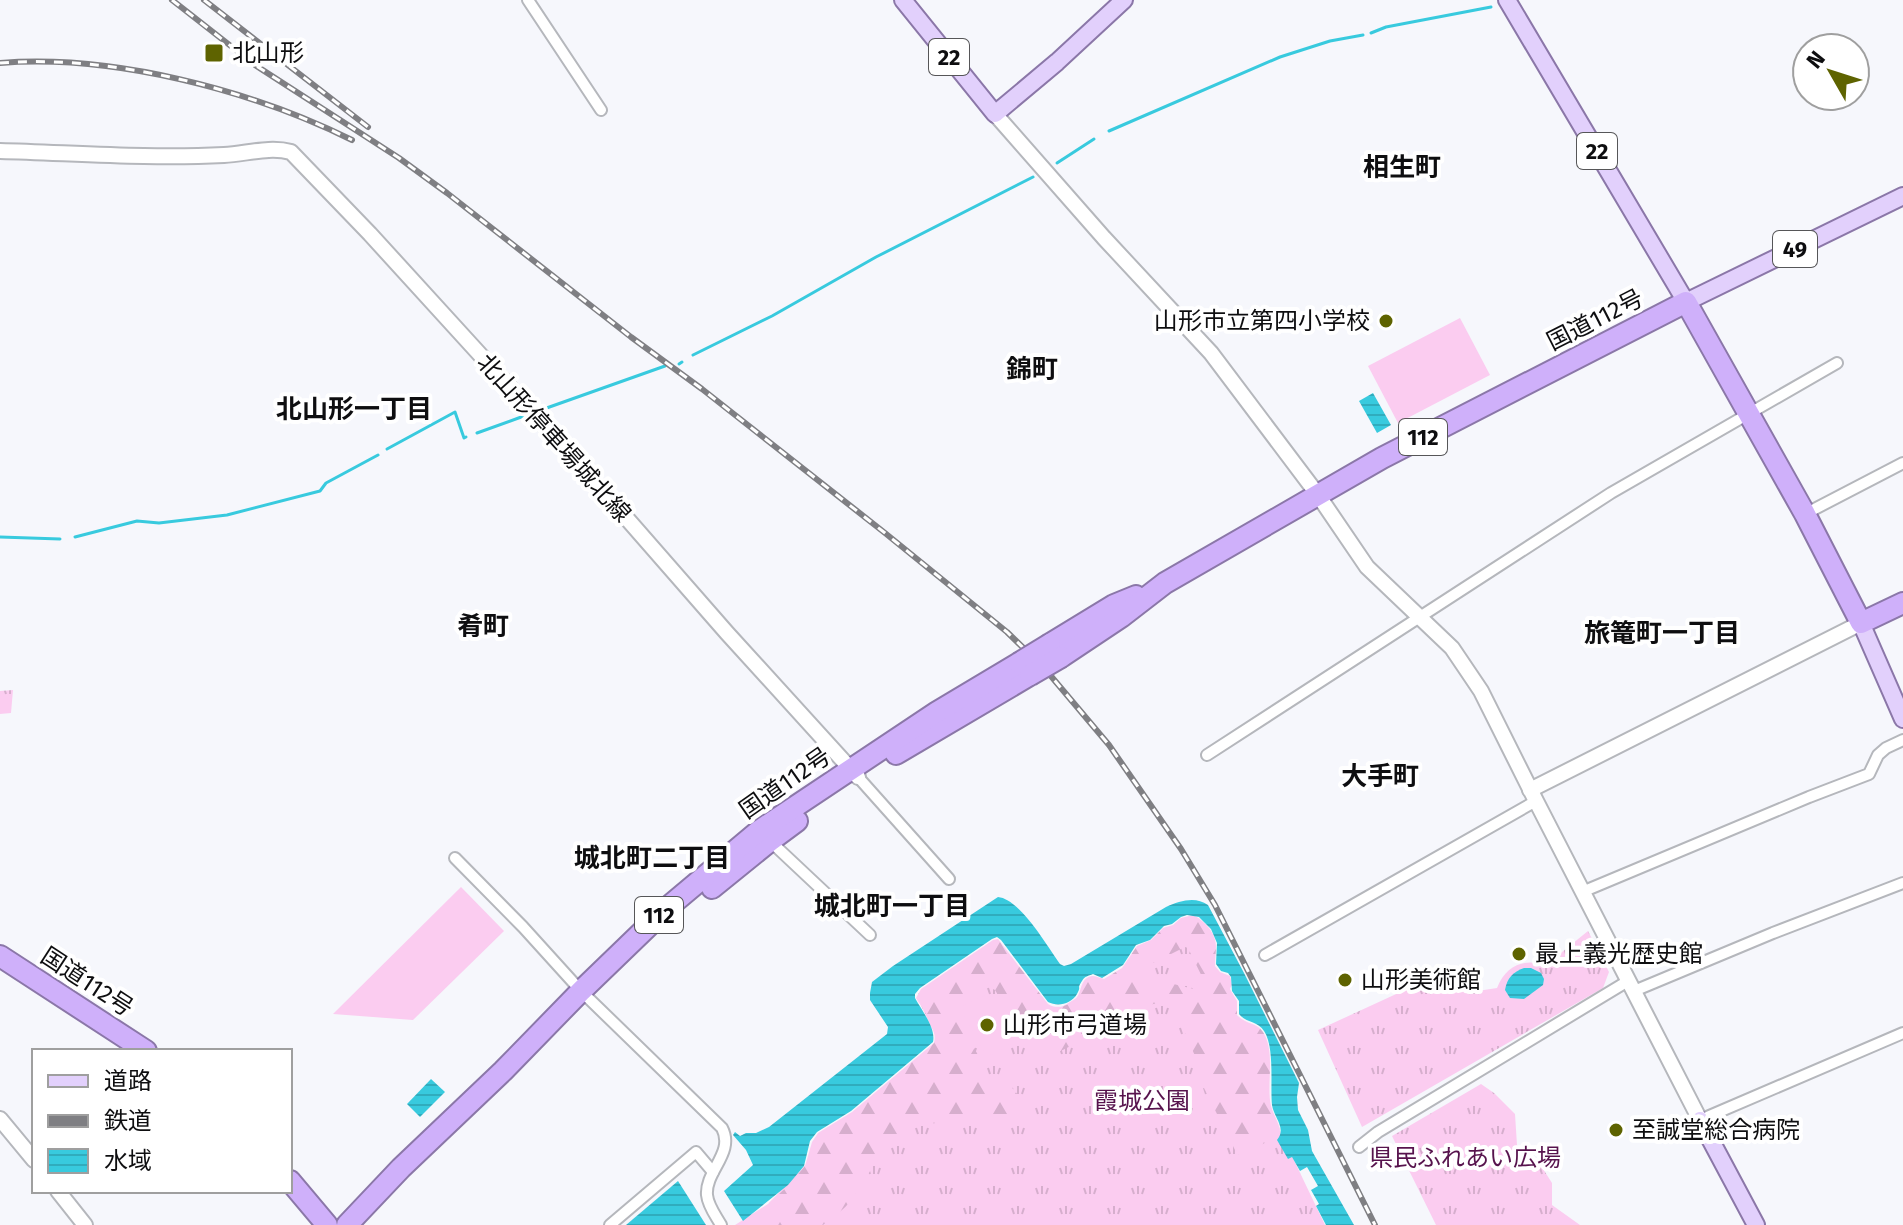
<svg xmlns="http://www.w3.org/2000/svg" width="1903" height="1225" viewBox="0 0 1903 1225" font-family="'Fira Sans','Noto Sans JP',sans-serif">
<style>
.grass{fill:url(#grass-tufts)}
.forest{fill:url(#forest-firs);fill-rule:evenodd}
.pitch{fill:#fbccf0}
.water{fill:url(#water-rules)}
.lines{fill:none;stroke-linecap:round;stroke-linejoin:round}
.stream{stroke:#38cade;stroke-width:3}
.street-casing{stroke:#b5b7bc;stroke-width:14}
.secondary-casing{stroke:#b5b7bc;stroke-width:18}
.primary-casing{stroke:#8b77a8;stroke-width:20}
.highway-casing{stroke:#8b77a8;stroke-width:24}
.street{stroke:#fff;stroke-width:10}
.secondary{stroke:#fff;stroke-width:14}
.primary{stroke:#e2d0fc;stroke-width:16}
.highway{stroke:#cfb0fa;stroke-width:20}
.rail-casing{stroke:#7f7f83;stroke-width:6}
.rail{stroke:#fff;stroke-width:3;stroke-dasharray:9;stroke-linecap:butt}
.highway-bridge-casing{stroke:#8b77a8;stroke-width:24;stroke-linecap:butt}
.highway-bridge{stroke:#cfb0fa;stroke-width:20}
.poi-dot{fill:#5e6300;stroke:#fff;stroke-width:3}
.labels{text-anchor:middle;stroke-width:8;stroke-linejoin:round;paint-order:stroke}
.shield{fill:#fff;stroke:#565658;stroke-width:2}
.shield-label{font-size:22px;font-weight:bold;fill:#0e0e10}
.poi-label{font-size:24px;fill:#0e0e10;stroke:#fff;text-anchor:start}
.street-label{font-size:24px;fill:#0e0e10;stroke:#fff}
.park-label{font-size:24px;fill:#57134d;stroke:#fff}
.neighbourhood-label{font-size:26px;font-weight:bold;fill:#0e0e10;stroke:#fff}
</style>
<defs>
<pattern id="grass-tufts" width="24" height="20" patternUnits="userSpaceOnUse" patternTransform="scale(2)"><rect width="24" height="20" fill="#fbccf0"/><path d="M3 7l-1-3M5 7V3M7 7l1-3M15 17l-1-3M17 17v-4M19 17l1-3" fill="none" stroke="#d6aecd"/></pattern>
<pattern id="forest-firs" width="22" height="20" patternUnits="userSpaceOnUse" patternTransform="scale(2)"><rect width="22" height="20" fill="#fbccf0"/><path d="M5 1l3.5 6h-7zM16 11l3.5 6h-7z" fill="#d6aecd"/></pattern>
<pattern id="water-rules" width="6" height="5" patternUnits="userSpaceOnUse" patternTransform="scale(2)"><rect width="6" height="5" fill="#38cade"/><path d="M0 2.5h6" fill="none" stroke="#30acbd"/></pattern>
</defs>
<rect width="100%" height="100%" fill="#f6f7fc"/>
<g class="grass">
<polygon points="13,690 11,713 0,714 0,691"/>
<polygon points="1183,928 1325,1225 735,1225 768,1204 851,1118 938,1041 917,997 995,940 1050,1007 1057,1010 1114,975"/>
<path d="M1588,931l21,41 -6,16 -241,139 -44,-97 139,-64 14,26 26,-4c9,-22 25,-30 49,-23z"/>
<polygon points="1481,1084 1494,1093 1515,1114 1517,1145 1538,1161 1552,1183 1552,1205 1580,1225 1436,1225 1392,1136"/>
</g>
<path class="forest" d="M1193,915c11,5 23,18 23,31 0,7 -1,13 -1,20l5,6 10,4 2,8 -2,5 7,12v14c9,10 20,7 26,17 13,20 3,52 8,74 2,8 7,15 9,23l-3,8 -37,18 -3,-1 -35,-70 -3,-19 -25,-57 -7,-6 -14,2 -104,53 -9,-1 -10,-7 -35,-59 -6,-3 -32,19 -2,5 38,73c6,3 14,1 19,4 6,4 10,17 13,24l-1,3 -98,9c-48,14 -50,46 -78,80 -7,8 -17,14 -25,21h-67l13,-10v-12l20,-18 16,-19 7,-24 6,-9 34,-21 82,-69c4,-15 -10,-32 -18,-45l5,-9 72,-49 5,-1 50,65c9,6 22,2 29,-7 5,-6 3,-19 15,-21 4,0 8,2 12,3l18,-11 15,-22 14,-6 12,-12 10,-3 8,-7zM1185,947l3,1 21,43 -3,1 -69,-17v-4z"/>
<g class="pitch">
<polygon points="1460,318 1490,375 1398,423 1368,366"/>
<polygon points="461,887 504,931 413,1020 333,1014"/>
<polygon points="988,993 1014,1042 987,1057 960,1008"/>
</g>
<g class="water">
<polygon points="1373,393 1391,425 1377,433 1359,401"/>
<path d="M998,897c22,2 49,49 62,67l4,2 7,-2 95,-57c14,-6 29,-11 42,-2l36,68 55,110 -2,14 1,13 10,20 4,21 42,74h-28l-10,-19 3,-2 -8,-14 7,-4 -11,-19 -7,4 -8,-14 -4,2 -11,-19c10,-12 -3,-22 -5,-35 -2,-19 3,-58 -8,-74 -6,-10 -18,-8 -25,-17v-13l-7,-10 -1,-14 -3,-4 -7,-2 -5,-7 1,-21 -6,-14 -12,-12 -12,-2 -6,2 -9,7 -8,2 -14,14 -14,5 -13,20 -21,13 -9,-4c-5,2 -8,2 -11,7 -6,9 0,4 -5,13 -6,10 -19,13 -29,8l-47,-62 -4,-3 -5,2 -72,49 -5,6v4c7,13 21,30 18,44l-82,69 -34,21 -7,9 -6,25 -16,19 -45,36 -19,-30 29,-26 -7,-15 -13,-15 2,-3 5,4 6,-3h10l13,-6 118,-93 1,-7 -18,-27v-7l2,-11 21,-16z"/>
<path d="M1524,968h7l10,5 3,6 -1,6 -19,14 -14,-1 -5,-8c2,-12 8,-18 19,-22z"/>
<polygon points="431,1079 445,1092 420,1117 407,1104"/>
<polygon points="678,1181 706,1225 626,1225"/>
</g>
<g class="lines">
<g class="stream">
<polyline points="1371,33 1386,27 1491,7"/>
<polyline points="1109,131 1280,57 1330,41 1363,35"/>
<polyline points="1057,163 1094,139"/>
<polyline points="693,355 772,316 876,257 1033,177"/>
<polyline points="679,364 682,362"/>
<polyline points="541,410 665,366"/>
<polyline points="477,433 524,416"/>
<polyline points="387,449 455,412 464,438 466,437"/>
<polyline points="0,537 60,539"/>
<polyline points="75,537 137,521 159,523 227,515 320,491 326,483 378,455"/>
</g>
<defs>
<g id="street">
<polyline points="528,0 601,110"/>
<polyline points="1805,514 1903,463"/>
<polyline points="1207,755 1611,493 1837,363"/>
<polyline points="858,777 949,879"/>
<polyline points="770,841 870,935"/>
<path d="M455,858l68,69 58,64 141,137c13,25 -17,43 -15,67 1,11 9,21 14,30"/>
<polyline points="1582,892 1809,797 1869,774 1878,755 1886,748 1903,740"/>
<polyline points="1265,955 1536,801"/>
<polyline points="1634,991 1773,933 1903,883"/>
<polyline points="1700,1120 1903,1033"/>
<polyline points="1359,1147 1378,1132 1628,981"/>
<polyline points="610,1225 696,1152 713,1172"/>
</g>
<g id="secondary">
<polyline points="995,114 1104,238 1211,353 1318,495 1367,567 1452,648 1481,691 1536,801 1700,1120"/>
<path d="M0,151c74,2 150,8 224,4 22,-1 45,-9 67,-3l79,82 197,216 160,183 131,144"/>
<polyline points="1530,790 1861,623"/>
<polyline points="0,1119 34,1160"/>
<polyline points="58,1191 85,1225"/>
</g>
<g id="primary">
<polyline points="903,0 995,114 1057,62 1124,0"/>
<polyline points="1507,0 1686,302 1903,196"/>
<polyline points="1861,623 1903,719"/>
<polyline points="1700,1120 1756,1225"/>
</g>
<g id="highway">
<polyline points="1050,644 1114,605 1136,596"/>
<polyline points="1061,657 1121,617 1165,583 1382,458 1686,302 1805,514 1861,623 1903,603"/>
<polyline points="896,754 1030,675"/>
<polyline points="712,888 770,841 797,821"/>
<polyline points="0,956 146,1051"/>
<polyline points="290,1181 327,1225"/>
<polyline points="347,1225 401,1168 503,1071 581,991 667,908 760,830 937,712 1019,663"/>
</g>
</defs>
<use href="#street" class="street-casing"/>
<use href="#secondary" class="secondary-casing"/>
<use href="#primary" class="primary-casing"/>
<use href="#highway" class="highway-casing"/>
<use href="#street" class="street"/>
<use href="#secondary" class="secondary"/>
<use href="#primary" class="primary"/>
<use href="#highway" class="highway"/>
<defs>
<g id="rail">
<polyline points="172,0 255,65 399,158 447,193 631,337 702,389 885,533 1007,632 1045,669 1109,745 1181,849 1215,905 1375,1225"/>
<polyline points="204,0 368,127"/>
<path d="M0,63c113,-9 251,27 352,77"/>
</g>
</defs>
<use href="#rail" class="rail-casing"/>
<use href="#rail" class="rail"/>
<defs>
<g id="highway-bridge">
<polyline points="1019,663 1050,644"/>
<polyline points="1030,675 1061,657"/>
</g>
</defs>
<use href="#highway-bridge" class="highway-bridge-casing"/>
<use href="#highway-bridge" class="highway-bridge"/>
</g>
<g class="poi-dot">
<rect x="204" y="43" width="20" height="20" rx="4"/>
<circle cx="1386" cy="321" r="8"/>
<circle cx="1519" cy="954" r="8"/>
<circle cx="1345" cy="980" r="8"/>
<circle cx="987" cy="1025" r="8"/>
<circle cx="1616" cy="1130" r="8"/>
</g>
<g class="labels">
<g class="shield">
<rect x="929" y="39" width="40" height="36" rx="6"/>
<rect x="1577" y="133" width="40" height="36" rx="6"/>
<rect x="1773" y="231" width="44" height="36" rx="6"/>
<rect x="1399" y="419" width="48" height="36" rx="6"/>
<rect x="635" y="897" width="48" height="36" rx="6"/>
</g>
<g class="shield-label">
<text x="949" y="65">22</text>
<text x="1597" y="159">22</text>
<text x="1795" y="257">49</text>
<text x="1423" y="445">112</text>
<text x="659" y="923">112</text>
</g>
<g class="poi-label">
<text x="232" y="61">北山形</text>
<text x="1370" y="329" text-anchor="end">山形市立第四小学校</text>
<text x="1535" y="962">最上義光歴史館</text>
<text x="1361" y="988">山形美術館</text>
<text x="1003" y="1033">山形市弓道場</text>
<text x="1632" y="1138">至誠堂総合病院</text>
</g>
<g class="street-label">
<text transform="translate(1595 320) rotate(-27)" y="8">国道112号</text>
<text transform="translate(554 438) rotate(48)" y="8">北山形停車場城北線</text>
<text transform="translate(785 783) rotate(-35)" y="8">国道112号</text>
<text transform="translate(87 982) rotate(33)" y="8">国道112号</text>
</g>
<g class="park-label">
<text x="1142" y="1109">霞城公園</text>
<text x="1465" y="1166">県民ふれあい広場</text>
</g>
<g class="neighbourhood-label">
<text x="1402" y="176">相生町</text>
<text x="1032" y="378">錦町</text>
<text x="354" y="418">北山形一丁目</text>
<text x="483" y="635">肴町</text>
<text x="1662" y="642">旅篭町一丁目</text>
<text x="1380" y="785">大手町</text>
<text x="652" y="867">城北町二丁目</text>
<text x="892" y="915">城北町一丁目</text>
</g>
</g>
<rect x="32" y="1049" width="260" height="144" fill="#ffffff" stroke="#9f9f9f" stroke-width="2"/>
<rect x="48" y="1075" width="40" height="12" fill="#e2d0fc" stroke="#9f9f9f" stroke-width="2"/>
<text x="104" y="1089" font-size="24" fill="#0e0e10">道路</text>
<rect x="48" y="1115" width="40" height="12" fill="#7f7f83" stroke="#9f9f9f" stroke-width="2"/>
<text x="104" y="1129" font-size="24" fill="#0e0e10">鉄道</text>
<rect x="48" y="1149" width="40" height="24" fill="url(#water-rules)" stroke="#9f9f9f" stroke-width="2"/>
<text x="104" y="1169" font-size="24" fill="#0e0e10">水域</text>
<g transform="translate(1831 72) rotate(309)"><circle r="38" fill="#ffffff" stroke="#9f9f9f" stroke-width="2"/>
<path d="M0-6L14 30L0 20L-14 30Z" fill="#5e6300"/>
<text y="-12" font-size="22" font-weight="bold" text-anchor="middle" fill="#0e0e10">N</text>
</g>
</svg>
